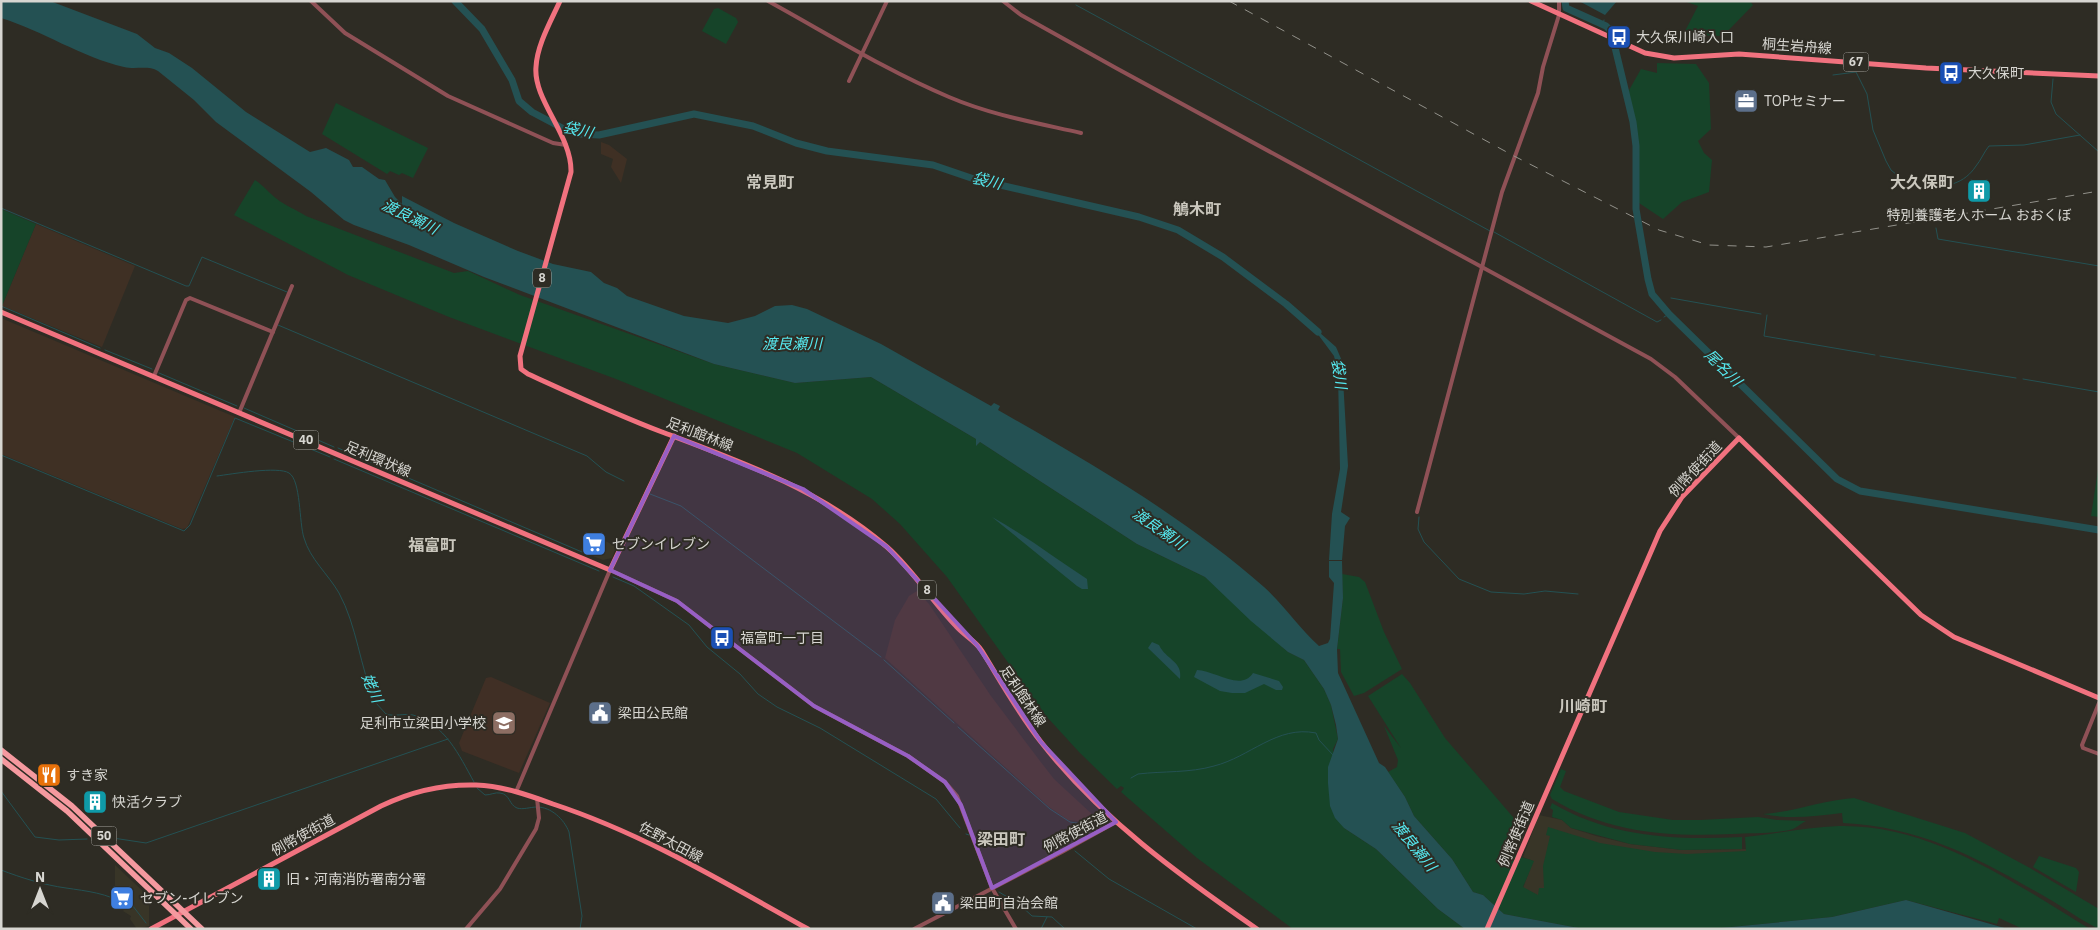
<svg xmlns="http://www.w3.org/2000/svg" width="2100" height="930" viewBox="0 0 2100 930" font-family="'IBM Plex Sans','Noto Sans JP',sans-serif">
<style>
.built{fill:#383527}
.industrial{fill:#3f3024}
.education{fill:#402f25}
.green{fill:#164429}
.water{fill:#245153}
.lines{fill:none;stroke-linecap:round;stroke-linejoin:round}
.stream{stroke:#245153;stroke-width:1}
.river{stroke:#245153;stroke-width:7}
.minor{stroke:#8f5156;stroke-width:4}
.major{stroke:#f1727f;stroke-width:5}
.highway{stroke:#f5999f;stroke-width:5.5}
.rail{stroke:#92918a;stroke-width:1;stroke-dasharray:9 9;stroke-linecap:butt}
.marked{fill:#975fc4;fill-opacity:0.2;stroke:#975fc4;stroke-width:4;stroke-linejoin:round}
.labels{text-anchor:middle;stroke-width:4;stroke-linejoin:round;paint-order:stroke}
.shield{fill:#2e2c24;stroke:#a4a39d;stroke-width:1}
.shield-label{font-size:12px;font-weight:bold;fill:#d7d6d1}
.poi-label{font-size:14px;fill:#d7d6d1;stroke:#2e2c24;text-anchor:start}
.street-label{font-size:14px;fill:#d7d6d1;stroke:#2e2c24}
.water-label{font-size:15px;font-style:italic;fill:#55e8ef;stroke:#2e2c24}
.quarter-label{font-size:16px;font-weight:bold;fill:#cac7bd;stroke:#2e2c24}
</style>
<rect width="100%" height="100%" fill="#2e2c24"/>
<g class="built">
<polygon points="592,533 616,547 612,558 603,560 580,551"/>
<polygon points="1539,815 1562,820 1571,828 1596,836 1630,844 1682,850 1746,849 1746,851 1539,896 1523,888 1533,861 1523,857"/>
<polygon points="115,865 149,897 149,926 137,929 130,919 131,916 123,911 131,902 129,901 126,904 115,899"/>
</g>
<g class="industrial">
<polygon points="601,142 609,145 627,159 621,183 611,167 613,159 601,154"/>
<polygon points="36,224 135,266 102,347 2,306"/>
<polygon points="1,318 235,417 187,528 182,529 1,454"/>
<polygon points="917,591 929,604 991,696 1040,761 1054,779 1093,815 1086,822 1068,820 1049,807 885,658 895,620 909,596"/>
</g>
<polygon class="education" points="491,677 550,703 519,773 462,751 459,743 486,678"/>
<g class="green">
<polygon points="1684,1 1750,1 1753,5 1723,36 1683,35 1698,6"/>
<polygon points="718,8 736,18 738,22 726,44 702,31 714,9"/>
<polygon points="1657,63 1696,64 1709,83 1711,129 1698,141 1704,153 1712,160 1709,192 1682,202 1663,219 1639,203 1636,136 1628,92 1641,69 1657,73"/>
<polygon points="336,103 428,148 413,178 402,173 399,175 390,171 387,174 322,134"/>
<path d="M255,180c9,6 14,13 22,19 7,6 20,11 29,17l148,57 14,-2 52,24 194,69 81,19 76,-6 105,62 1,6 3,-3 157,102 68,33 83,75 16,8 20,29 7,16 7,34 -5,10 11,79 32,21 62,60 27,20h-172l-96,-71 -76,-66 3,-4 -3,-2 -4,3 -38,-37 -32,-35 -100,-140 -47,-53 -28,-25 -75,-46 -181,-74 -167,-62 -101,-42 -114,-60z"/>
<polygon points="1,209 36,224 2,306 1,305"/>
<polygon points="2099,463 2099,517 2091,516"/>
<polygon points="1342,574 1359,577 1365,582 1384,632 1402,669 1364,693 1354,696 1341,672 1340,649 1337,649 1343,598"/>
<path d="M1402,674l8,9 35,55 74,86 -5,9 -13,15c10,9 20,8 33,13l-11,26 15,8 1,-7h5l-1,-22 7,-30 -4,-1 2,-8 52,16 55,9 32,2 59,-3 -1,-14c31,-3 63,-10 94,-11 93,-2 175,57 251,103h-67l-24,-11 -2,6 -91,-24 -74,17 -121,12h-127l-80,-15 -21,-19 -10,-3 -21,-33 -38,-43 -9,-19 -17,-25 9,-5 1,-7 -14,-34 17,22 -33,-52z"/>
<path d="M1561,769l5,2 -6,16 4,4 55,21 54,8h27l58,-3 19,3 29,1c-4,2 -9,6 -13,8 -18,5 -41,4 -61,5 -63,3 -124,-1 -180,-35l-2,-4z"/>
<path d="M1854,798l111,35 65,35 69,41v20c-17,-8 -33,-20 -50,-30 -68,-39 -125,-72 -206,-76l-1,-10c-27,3 -52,7 -79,1 31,-2 60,-14 91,-16z"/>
<path d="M1552,803c59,35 123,37 190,34v12l-60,1 -52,-6 -59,-16 -9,-8 -10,-3 1,-7 -3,-2z"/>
<polygon points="2039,856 2076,868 2079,872 2076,892 2033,867"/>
</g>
<g class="water">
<path d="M1,1h49l87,33 18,14 14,5 23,15 54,44 64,40 16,-4 23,12 4,7h9l17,12 6,1 10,17 7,7v-8l52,27 64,28 35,13 38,8 13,11 13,5 10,8 57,20 44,7 27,-7 20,-10 17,-1 15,4 74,35 110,62 3,-3 6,3 -2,4c94,54 185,106 266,177 20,18 35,41 55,59l9,-3 2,-4 4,-56 -5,-6v-16h13l1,37 -6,51 1,24 41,90 6,4 20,30 9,19 38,43 21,33 10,3 21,19 80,15h-119l-27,-20 -62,-60 -32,-21 -9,-10 -5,-12 -2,-23v-16l10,-28 -2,-14 -5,-20 -7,-16 -20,-29 -16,-8 -37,-31 -46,-44 -68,-33 -157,-102 -4,4v-7l-105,-62 -76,6 -81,-19 -230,-87 -75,-32 -55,-20 -10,-5 -33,-28 -95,-70 -22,-22 -36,-29c-10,-6 -23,-1 -34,-4 -43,-10 -81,-36 -123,-49z"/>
<polygon points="1579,1 1617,1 1605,15"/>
<polygon points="1311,325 1336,347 1342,361 1348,466 1341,512 1350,518 1345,526 1342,560 1329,560 1332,514 1340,469 1338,375 1334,356"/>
<path d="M992,517c33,18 63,41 95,62l1,10h-6l-5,-3z"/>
<path d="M1152,642l7,3c7,15 24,16 21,34l-32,-31z"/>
<path d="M1197,670c17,0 44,22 56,3l26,8 4,6 -1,3h-6l-12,-6 -19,9h-13l-12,-2 -26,-14z"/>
<polygon points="1906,900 2008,929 1711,929 1832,917"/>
</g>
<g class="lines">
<g class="stream">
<polyline points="1076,5 1490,231"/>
<polyline points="1603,24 1604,20"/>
<polyline points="1833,75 1856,72 1867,94 1873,130 1886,161 1891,170 1903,180"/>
<polyline points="2053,79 2051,102 2056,114 2099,152"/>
<path d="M1929,188c19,-2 35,-4 47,-22 5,-6 8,-14 13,-20l35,-1 56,-10"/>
<polyline points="1,208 186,286 189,286 202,257 287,292"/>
<polyline points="1936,228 1938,239 2099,266"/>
<polyline points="1494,232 1657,322 1661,320"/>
<polyline points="1671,298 1761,314"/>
<polyline points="1,306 100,348"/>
<polyline points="1767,315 1764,336 1875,355"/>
<polyline points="1664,317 1669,314"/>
<polyline points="278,325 587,456 606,472 624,481"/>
<polyline points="105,350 152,369"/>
<polyline points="1880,356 2016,378"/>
<polyline points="159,373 237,406"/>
<polyline points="2023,379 2099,392"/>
<polyline points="244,408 334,447"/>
<polyline points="338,448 582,552"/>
<polyline points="1,455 184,531 190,525 235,418 330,457"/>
<polyline points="334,459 599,571"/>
<path d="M217,476c15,-2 61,-10 72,-3 12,7 10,50 15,65 6,21 24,36 35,55 18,33 21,74 36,109l11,12c9,3 18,-1 27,1 32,9 46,40 61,67"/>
<polyline points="650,494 681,506 881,657"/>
<polyline points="1419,517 1418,529 1424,542 1459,579 1491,592 1524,594 1545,591 1578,594"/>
<polyline points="613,577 634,586 689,625 707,647 740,674 758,694 777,707 820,728 936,799 960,828"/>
<polyline points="884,660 954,723"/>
<polyline points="958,727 1050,809 1070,822 1082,824 1095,815"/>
<path d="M1131,778l7,-4c25,-3 52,-1 76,-8 36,-9 63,-41 102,-33l3,7 14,15"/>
<path d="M477,788l8,7c6,0 10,-3 15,-2 10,1 9,12 17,15 6,2 13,-1 20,-1 14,0 27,12 32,25l13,84 -2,13"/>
<polyline points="1,791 35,837 59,840 87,839"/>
<polyline points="966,834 969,835"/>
<polyline points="113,838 146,843 448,739"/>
<polyline points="1075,851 1109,879 1197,929"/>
<path d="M1,870c21,8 43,15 65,18 20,3 42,5 60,17l3,-4 17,22"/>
<polyline points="999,892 1019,904 1032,916 1052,917 1065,929"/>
<polyline points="1041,929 1047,917"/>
</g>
<g class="river">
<polyline points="455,1 482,29 512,80 519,101 532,112 566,130 580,134 599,135 694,114 753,126 796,143 827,151 933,165 974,179 1139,217 1178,230 1223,257 1286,304 1318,332"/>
<polyline points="1565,1 1566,8 1606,26 1611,31 1633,122 1636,146 1636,209 1648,279 1652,294 1669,314 1837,479 1860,491 2099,530"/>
</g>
<g class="minor">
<polyline points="311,1 345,33 448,96 553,143 566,145"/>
<path d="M768,1c60,33 119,70 181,96 42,18 88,26 132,36"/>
<polyline points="1003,1 1021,15 1116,68 1651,359 1675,377 1739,438"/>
<polyline points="849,81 887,1"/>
<polyline points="154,376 186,300 190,298 273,332"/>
<polyline points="239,413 292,286"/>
<polyline points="1417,512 1502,192 1538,93 1543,67 1559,15 1559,1"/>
<polyline points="2099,703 2082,745 2083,748 2099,754"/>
<polyline points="516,792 610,570 677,601 814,706 908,756 945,782 957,796 992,888 1016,929"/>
<polyline points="466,929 500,889 536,829 539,818 537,798"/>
<polyline points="914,929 1062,852 1116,822"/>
</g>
<g class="major">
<path d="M560,1c-9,20 -23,44 -24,66 -3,33 36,68 35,105l-51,184 1,13 7,5c44,20 89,41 134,58 80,30 159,58 225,115 26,23 44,53 68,78 8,10 20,15 27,26 19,31 36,62 59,91 59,76 138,133 216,187"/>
<polyline points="1531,1 1645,53 1674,58 1739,54 1926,68 2099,76"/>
<polyline points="1,312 610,570 674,436"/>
<path d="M151,929l230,-123c31,-15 61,-22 95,-21 27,1 52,10 77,19 91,30 172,79 255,125"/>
<polyline points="1487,929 1660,531 1682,497 1739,438 1921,615 1954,637 2099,698"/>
</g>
<g class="highway">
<polyline points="1,750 72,806 202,929"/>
<polyline points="1,759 67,811 191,929"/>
</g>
<polyline class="rail" points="1229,1 1514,156 1659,230 1709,245 1766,247 2099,191"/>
</g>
<path class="marked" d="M674,436l129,53 84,58 90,98 64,97 75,80 -124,66 -31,-83 -16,-23 -37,-26 -94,-50 -137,-105 -67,-31z"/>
<defs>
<symbol id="bus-square" viewBox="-11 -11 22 22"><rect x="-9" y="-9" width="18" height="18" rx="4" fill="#1a4fb4" stroke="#2e2c24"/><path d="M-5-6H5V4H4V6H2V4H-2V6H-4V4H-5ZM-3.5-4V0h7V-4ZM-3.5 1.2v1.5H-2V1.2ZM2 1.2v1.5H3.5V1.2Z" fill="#fff"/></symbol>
<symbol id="office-square" viewBox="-11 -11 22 22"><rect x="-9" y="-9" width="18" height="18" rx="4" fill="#5c6f8a" stroke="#2e2c24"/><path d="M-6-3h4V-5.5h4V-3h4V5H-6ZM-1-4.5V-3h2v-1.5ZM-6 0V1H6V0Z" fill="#fff"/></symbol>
<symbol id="building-square" viewBox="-11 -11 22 22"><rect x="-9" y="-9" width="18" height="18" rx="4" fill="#0f9aa8" stroke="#2e2c24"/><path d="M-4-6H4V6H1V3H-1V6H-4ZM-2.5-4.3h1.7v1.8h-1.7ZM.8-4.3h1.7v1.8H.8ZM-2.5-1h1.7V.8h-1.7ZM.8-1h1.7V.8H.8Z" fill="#fff"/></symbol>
<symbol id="supermarket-square" viewBox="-11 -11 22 22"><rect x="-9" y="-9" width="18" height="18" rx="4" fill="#3f7fe0" stroke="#2e2c24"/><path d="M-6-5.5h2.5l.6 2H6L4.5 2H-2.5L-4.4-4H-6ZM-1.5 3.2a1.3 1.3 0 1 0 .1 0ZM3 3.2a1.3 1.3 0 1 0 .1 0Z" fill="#fff"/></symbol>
<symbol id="civic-square" viewBox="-11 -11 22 22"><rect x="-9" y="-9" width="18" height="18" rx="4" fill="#5c6f8a" stroke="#2e2c24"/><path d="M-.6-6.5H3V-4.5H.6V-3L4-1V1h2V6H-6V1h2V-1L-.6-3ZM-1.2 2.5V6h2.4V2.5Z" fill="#fff"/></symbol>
<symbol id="school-square" viewBox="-11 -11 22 22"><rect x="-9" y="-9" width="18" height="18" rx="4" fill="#8d6e63" stroke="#2e2c24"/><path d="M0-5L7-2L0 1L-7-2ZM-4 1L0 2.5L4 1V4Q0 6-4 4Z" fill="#fff"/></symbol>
<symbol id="restaurant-square" viewBox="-11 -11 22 22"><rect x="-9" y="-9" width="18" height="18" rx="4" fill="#e8710a" stroke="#2e2c24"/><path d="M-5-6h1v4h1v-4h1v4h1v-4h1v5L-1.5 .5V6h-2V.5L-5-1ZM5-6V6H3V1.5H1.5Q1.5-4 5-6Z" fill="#fff"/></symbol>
</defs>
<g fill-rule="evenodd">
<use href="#bus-square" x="1605" y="23" width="28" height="28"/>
<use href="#bus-square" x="1937" y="59" width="28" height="28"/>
<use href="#office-square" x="1732" y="87" width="28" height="28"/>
<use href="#building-square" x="1965" y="177" width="28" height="28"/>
<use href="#supermarket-square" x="580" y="530" width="28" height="28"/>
<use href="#bus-square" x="708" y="624" width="28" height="28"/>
<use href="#civic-square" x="586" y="699" width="28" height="28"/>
<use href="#school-square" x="490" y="709" width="28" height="28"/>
<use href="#restaurant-square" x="35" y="761" width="28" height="28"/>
<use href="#building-square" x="81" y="788" width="28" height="28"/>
<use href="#building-square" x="255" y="865" width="28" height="28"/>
<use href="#supermarket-square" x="108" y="884" width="28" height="28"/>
<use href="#civic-square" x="929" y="889" width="28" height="28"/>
</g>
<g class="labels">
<g class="shield">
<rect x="1843.5" y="52.5" width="25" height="19" rx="4"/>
<rect x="533" y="268.5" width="18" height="19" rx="4"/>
<rect x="293.5" y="430.5" width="25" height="19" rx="4"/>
<rect x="918" y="580.5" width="18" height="19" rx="4"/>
<rect x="91.5" y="826.5" width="25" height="19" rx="4"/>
</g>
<g class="shield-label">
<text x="1856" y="66">67</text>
<text x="542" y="282">8</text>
<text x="306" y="444">40</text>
<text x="927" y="594">8</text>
<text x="104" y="840">50</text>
</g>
<g class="poi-label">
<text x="1636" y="42">大久保川崎入口</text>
<text x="1968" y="78">大久保町</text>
<text x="1764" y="106">TOPセミナー</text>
<text x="1979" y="220" text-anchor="middle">特別養護老人ホーム おおくぼ</text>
<text x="612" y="549">セブンイレブン</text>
<text x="740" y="643">福富町一丁目</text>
<text x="618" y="718">梁田公民館</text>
<text x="486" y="728" text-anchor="end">足利市立梁田小学校</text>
<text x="66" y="780">すき家</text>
<text x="112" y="807">快活クラブ</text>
<text x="286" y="884">旧・河南消防署南分署</text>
<text x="140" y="903">セブン-イレブン</text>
<text x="960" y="908">梁田町自治会館</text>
</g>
<g class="street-label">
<text transform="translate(1797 46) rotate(4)" y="5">桐生岩舟線</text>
<text transform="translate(700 434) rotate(21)" y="5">足利館林線</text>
<text transform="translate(378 459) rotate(23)" y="5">足利環状線</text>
<text transform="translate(1695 469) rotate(-47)" y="5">例幣使街道</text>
<text transform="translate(1023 696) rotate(56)" y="5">足利館林線</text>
<text transform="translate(1075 832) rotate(-28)" y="5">例幣使街道</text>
<text transform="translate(1516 834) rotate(-67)" y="5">例幣使街道</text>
<text transform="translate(303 835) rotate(-29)" y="5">例幣使街道</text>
<text transform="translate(671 842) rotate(28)" y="5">佐野太田線</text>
</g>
<g class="water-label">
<text transform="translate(578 130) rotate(13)" y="5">袋川</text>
<text transform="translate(987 181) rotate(14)" y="5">袋川</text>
<text transform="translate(410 217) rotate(26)" y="5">渡良瀬川</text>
<text x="792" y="349">渡良瀬川</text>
<text transform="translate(1723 368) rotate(45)" y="5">尾名川</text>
<text transform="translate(1339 374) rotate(82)" y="5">袋川</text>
<text transform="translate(1159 529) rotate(35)" y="5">渡良瀬川</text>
<text transform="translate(372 688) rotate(67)" y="5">姥川</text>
<text transform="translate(1414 846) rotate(51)" y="5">渡良瀬川</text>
</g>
<g class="quarter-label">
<text x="770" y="188">常見町</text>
<text x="1922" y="188">大久保町</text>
<text x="1197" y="215">鵤木町</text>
<text x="432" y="551">福富町</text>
<text x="1583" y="712">川崎町</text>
<text x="1001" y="845">梁田町</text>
</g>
</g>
<rect width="2100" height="930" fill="none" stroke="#d7d6d1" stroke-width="5"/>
<g transform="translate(40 890)" stroke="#2e2c24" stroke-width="4" paint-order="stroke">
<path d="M0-4L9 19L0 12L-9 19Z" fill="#d7d6d1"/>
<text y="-8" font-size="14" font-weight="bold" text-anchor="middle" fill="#d7d6d1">N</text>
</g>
</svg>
